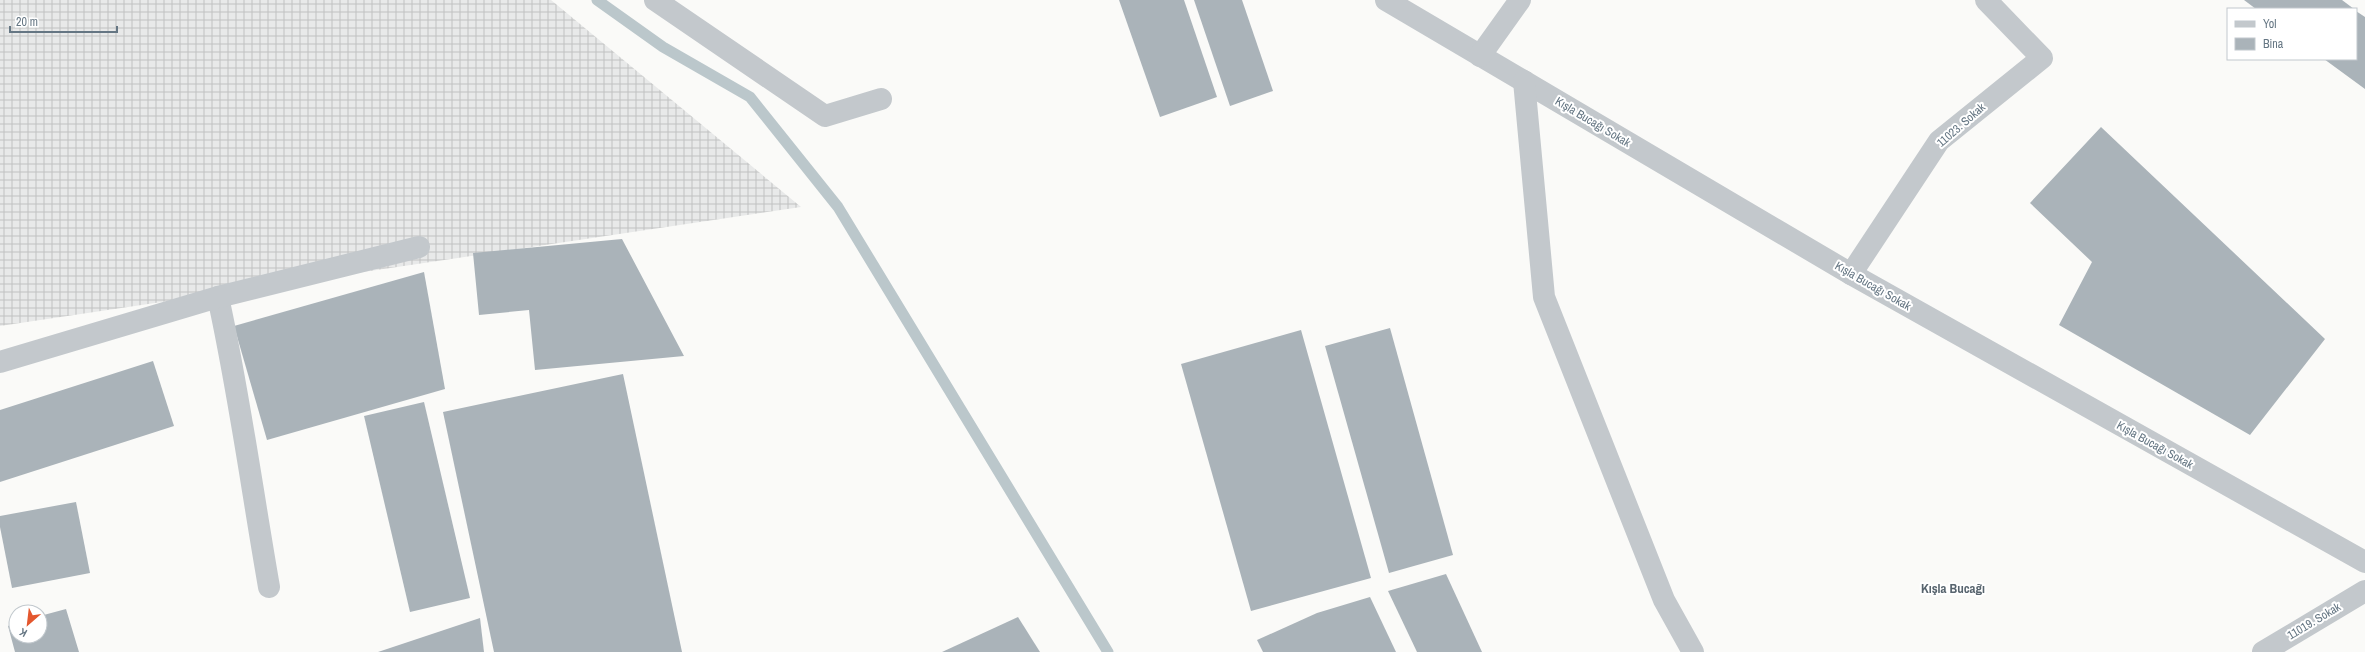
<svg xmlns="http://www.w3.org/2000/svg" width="2365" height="652" viewBox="0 0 2365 652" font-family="'Archivo Narrow',sans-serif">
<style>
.industrial{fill:url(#industrial-grid)}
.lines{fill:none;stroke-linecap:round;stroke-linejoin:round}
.stream{stroke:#bbc7cb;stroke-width:11}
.building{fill:#aab3b9}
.minor{stroke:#c3c8cc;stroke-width:22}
.labels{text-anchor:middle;stroke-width:4;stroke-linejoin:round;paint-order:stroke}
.street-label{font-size:12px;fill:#657683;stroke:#fff}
.neighbourhood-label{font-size:13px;font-weight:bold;fill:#57646e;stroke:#fff}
</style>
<defs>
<pattern id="industrial-grid" width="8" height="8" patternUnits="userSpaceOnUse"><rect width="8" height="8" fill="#e8e9e9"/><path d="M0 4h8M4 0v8" fill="none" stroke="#c0c1c2"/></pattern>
</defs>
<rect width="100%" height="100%" fill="#fafaf8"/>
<polygon class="industrial" points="0,0 551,0 801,207 0,326"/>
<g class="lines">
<polyline class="stream" points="597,0 663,47 750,97 838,207 1108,652"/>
</g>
<g class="building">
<polygon points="1119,0 1184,0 1217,97 1160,117"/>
<polygon points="1194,0 1242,0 1273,91 1230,106"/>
<polygon points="2244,0 2342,0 2354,9 2256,9"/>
<polygon points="2356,11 2365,17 2365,89 2324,59 2356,59"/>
<polygon points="2101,127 2325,339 2250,435 2059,325 2092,262 2030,203"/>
<polygon points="622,239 684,356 535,370 529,310 479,315 473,253"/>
<polygon points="424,272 445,389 267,440 234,326"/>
<polygon points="1390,328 1453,555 1389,573 1325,346"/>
<polygon points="1301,330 1371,578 1251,611 1181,364"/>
<polygon points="153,361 174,426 0,482 0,410"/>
<polygon points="623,374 682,652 494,652 443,412"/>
<polygon points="424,402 470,598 410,612 364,416"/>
<polygon points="76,502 90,573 12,588 0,527 0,516"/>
<polygon points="1446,574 1482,652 1417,652 1388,591"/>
<polygon points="1370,597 1396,652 1263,652 1257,640 1317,613"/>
<polygon points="66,609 79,652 15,652 8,626 16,623 16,636 40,636 40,616"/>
<polygon points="1018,617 1040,652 942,652"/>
<polygon points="480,618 484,652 378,652"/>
</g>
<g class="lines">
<g class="minor">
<polyline points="655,0 825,116 881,99"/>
<polyline points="1386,0 1851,274 2365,562"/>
<polyline points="1480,56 1520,0"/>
<polyline points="1524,81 1544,297 1664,600 1693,652"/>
<polyline points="1851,274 1939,141 2042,58 1986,0"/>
<path d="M218,297c21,95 34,193 51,290"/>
<polyline points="0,362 218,297 419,247"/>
<polyline points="2263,652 2365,591"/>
</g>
</g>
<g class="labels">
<g class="street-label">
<text transform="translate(1593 122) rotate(31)" y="4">Kışla Bucağı Sokak</text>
<text transform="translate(1961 125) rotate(-41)" y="4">11023. Sokak</text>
<text transform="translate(1873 286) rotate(30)" y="4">Kışla Bucağı Sokak</text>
<text transform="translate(2155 445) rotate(29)" y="4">Kışla Bucağı Sokak</text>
<text transform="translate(2314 621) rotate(-31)" y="4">11019. Sokak</text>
</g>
<g class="neighbourhood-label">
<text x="1953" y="593">Kışla Bucağı</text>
</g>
</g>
<rect x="2227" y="8" width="130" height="52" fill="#ffffff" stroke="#c1c8cd"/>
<rect x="2235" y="21" width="20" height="6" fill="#c3c8cc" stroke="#c1c8cd"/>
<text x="2263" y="28" font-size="12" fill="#657683">Yol</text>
<rect x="2235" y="38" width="20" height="12" fill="#aab3b9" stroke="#c1c8cd"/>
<text x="2263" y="48" font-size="12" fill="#657683">Bina</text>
<g transform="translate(28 624) rotate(208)"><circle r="19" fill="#ffffff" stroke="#c1c8cd"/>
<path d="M0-3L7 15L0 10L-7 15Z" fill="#e4572e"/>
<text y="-6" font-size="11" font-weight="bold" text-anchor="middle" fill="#657683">K</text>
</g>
<path d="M10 26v6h107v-6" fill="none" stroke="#657683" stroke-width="2"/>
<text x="16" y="26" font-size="12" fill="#657683" stroke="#ffffff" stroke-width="3" paint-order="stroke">20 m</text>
</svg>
